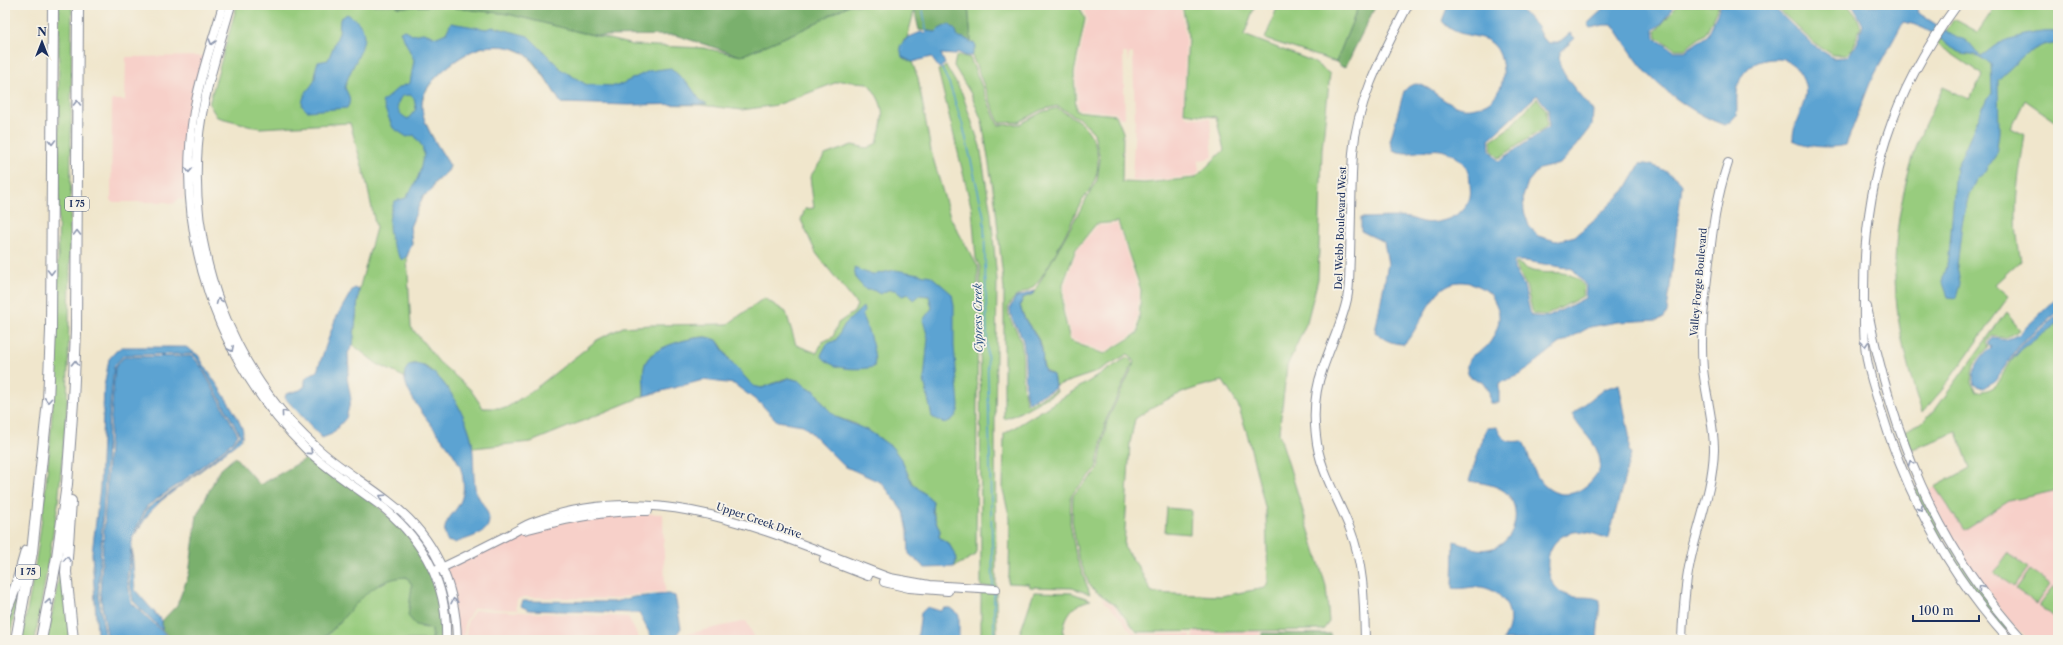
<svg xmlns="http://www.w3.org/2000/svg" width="2063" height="645" viewBox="0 0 2063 645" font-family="'Libre Caslon Text',serif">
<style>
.built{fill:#f7d0c9}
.green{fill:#98cc7e;stroke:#5a7e6e;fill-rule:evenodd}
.forest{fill:#7ab06d;stroke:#4a7066}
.water{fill:#5ca3d2;stroke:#3c6998;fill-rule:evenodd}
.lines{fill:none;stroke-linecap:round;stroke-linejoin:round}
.stream{stroke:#5ca3d2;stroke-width:1.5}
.secondary-casing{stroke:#868a95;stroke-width:10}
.highway-casing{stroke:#868a95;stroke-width:12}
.secondary{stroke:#fff;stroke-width:8}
.highway{stroke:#fff;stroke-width:10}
.oneway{stroke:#8d97ae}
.labels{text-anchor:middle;stroke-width:3.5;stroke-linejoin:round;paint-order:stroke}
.shield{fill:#f7f3e8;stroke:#5d6a87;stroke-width:1}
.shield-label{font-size:9px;font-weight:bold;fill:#1b2f5e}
.street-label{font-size:10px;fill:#1b2f5e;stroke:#f7f3e8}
.water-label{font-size:11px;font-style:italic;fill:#325887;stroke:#f7f3e8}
</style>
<rect width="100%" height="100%" fill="#f7f3e8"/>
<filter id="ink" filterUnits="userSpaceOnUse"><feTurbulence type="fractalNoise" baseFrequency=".025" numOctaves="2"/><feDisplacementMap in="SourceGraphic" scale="8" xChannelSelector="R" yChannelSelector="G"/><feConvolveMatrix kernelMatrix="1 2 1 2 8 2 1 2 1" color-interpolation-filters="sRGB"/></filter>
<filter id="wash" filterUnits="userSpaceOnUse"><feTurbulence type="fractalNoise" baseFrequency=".012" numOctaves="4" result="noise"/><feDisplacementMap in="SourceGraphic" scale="16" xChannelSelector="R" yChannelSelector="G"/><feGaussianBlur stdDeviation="0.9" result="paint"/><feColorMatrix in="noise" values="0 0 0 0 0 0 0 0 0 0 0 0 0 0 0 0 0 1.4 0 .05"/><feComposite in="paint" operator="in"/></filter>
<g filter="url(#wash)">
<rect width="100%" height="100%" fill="#f0e6cc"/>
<g class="built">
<polygon points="1082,5 1180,5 1186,37 1183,114 1188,117 1210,119 1213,157 1198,161 1199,171 1195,176 1145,181 1132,180 1135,120 1133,53 1129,54 1128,63 1127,53 1123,53 1125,118 1120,118 1116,113 1078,109 1076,74 1087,19"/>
<polygon points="206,56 187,157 184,200 179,199 173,204 167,202 111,202 112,100 125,100 126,57"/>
<polygon points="1117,224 1139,291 1136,332 1104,352 1071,339 1065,309 1065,285 1077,250 1097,226"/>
<polygon points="1935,487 1964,530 2009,501 2058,490 2058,640 2027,640 2008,619 1959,552 1926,490"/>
<polygon points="633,513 663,514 665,592 634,595 614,599 523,597 517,600 516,607 518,610 474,608 465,622 464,640 459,640 446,568 516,535 564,522"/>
<polygon points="1101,597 1114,606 1136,634 1191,634 1191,640 1134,640 1134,635 1117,614 1105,603"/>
<polygon points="475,610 628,617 640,640 466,640 467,622"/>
<polygon points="746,621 756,640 678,640 683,638 686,634"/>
<polygon points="1260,631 1260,640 1193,640 1193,632"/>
</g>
<g class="green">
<path d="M59,5h13l-2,270 -3,133 -9,96 -23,136h-14c46,-209 36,-423 38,-635z"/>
<path d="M237,5h160v2l42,-1 69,8 125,31 71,3 37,8 65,-28 43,-23h61l4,7 -7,26 -4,3 -1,16 10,5 6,16 13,73 19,66 28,50 -2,288 -22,12 3,-9 -8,-14 -10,-7 1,-6 -8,-21 1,-9 -21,-18 -11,-24 -20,-20 -12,-8 -10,-3 -3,-4 -20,-7 -10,-10 -12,-17c-11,-2 -17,-15 -30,-11 -9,2 -21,13 -31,7 -4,-2 -22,-24 -25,-29 -4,-5 -6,-13 -12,-17 -12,-10 -61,8 -69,20 -6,9 -2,25 -3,36l-113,46 -58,6c-2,-22 -33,-89 -61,-84l-8,10 2,4 -29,-14 -24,-19 6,-55 17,-62 -10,-48 -16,-57 -90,5 -43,-11 -8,-13zM508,46l18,8 18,22 17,27 139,2 42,5 35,-5 63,-24 28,2c19,25 16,32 9,60l-10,5 -15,-3 -27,10 -15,22 4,31 -9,1 -4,11 15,33 41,52 -3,7 -16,11 -5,14 -11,5 -5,11 -21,-8 -10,-33 -22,-14 -36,26 -77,1 -28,2 -26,13 -61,48 -30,20h-23l-13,-19 -31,-27 -28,-35 -4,-71 5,-13 -2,-16 13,-31 8,-5 3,-8 14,-12 2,-5c-9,-16 -31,-45 -28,-64 3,-22 41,-51 62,-55 7,-2 17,0 24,-1z"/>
<path d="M968,5h111l6,14 -11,54 2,38 40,4 7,17 -1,50 23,1 50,-5 29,-28 -8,-33 -32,-4 4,-76 -6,-32h73l-11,30 68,26 18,13 -8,75 -4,130 -11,43 -20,44 -8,67 47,153 3,36 -6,8 -186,2 -22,-27 -25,-18 -12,-31 -6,-35 1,-26 25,-25 9,-49 28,-59 -7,-8 -34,19 -39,13 -2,-11c-14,-7 -9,-15 -11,-27 -4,-15 -18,-24 -22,-43l3,-7 10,-4 64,-114 3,-21 -6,-26 -12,-13 -25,-14 -16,4 -22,12 -20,1 -27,-67 4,-11 -5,-4zM1118,222l23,68 -3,43 -34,21 -34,-13 -7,-31v-26l13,-35 20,-25zM1223,381l15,24 9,28 19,78 2,71 -3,6 -44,8 -69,-3 -13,-25 -15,-21 6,-104 5,-24c26,-19 56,-32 88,-38z"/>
<polygon points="1278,5 1359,5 1336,62 1265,39"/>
<polygon points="1678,5 1719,5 1706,33 1685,49 1675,49 1657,37 1656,31"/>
<polygon points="1774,5 1848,5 1857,17 1861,27 1851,50 1846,55 1833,55 1814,43"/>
<path d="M1996,5h62v118l-33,-23 -14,28 14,7c-7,45 -14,79 -4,125l-26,24 14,12 -67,94 -20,23c-32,-94 -37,-167 -7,-262 6,-22 19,-43 28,-64l26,12 14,-24 -46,-31 17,-25 24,13z"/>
<path d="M958,55l12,3 28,67 22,-1 22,-12 15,-4c8,5 17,9 24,15 15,13 21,37 14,56 -5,14 -17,24 -21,38 -9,17 -26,54 -39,68 -11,11 -20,6 -27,23 0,15 10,20 13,34 4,20 -1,42 6,62h2l26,-13 1,-3 1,4 -42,23 -11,4v-130l-9,-88 -13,-80 -11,-27 -17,-28 2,-9z"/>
<polygon points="946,66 962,93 980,146 991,214 997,280 995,426 996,587 981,587 980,267 976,259 972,210 938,70 942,69"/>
<polygon points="1537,98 1546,110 1547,126 1499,158 1492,150 1491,140 1509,128"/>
<path d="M1516,263c6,1 9,6 14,7 21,7 38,-5 54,16l-1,10 -36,19 -14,-1 -7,-29 -10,-17z"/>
<path d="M2006,312l14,18 -15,8 -13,-2 -5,6 2,4 -15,19 -2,9 -1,8 5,10c27,-3 21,-12 34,-30 8,-12 35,-33 48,-39v167l-49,11 -45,29 -29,-43 35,-19 -13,-36 -47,18 -6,-19 17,-8 14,-13z"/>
<polygon points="1128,357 1133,363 1106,420 1096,469 1071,495 1070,522 1076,556 1090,594 1072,588 1030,587 1029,584 1008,583 1009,575 1010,519 1003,490 1004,434"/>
<polygon points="1916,489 1919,489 1943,537 1942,539 1939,539 1914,490"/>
<polygon points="1167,508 1191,510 1190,534 1165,532"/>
<polygon points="1948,548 1951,548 2007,627 2006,629 2004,630 1959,572 1947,549"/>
<polygon points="2008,553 2028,568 2014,587 1994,573"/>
<polygon points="63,556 71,640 47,640"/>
<polygon points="2030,570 2050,584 2036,604 2016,589"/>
<path d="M396,577h11l5,8 9,42 11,2v11h-111c15,-11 24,-25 36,-39 9,-11 25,-19 39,-24z"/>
<polygon points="22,578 9,640 5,640 5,618"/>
<polygon points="2053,586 2058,590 2058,620 2039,605"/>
<polygon points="981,592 996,592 997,640 981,640"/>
<path d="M1034,592l38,1 19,7c-17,4 -26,13 -28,33l6,7h-53l4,-7z"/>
</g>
<g class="forest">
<polygon points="397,5 849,5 806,28 741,56 675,35 601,36 583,33 508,14 439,6 397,7"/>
<polygon points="913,5 968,5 971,41 958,37 947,26 936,32 919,30"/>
<polygon points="1359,5 1376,5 1346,66 1342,67 1336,62"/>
<path d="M311,456c49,37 107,71 127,132 5,16 4,36 6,52h-12v-11l-16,-4 -8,-9 4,-31 -5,-8c-41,1 -57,40 -86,63h-147l-12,-10v-9l15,-16 12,-31 8,-59 22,-44 16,-14 25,28z"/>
<polygon points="1262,633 1331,634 1332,640 1262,640"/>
</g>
<g class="water">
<path d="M1448,5h69l20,22 5,11 7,5h9l12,-10 5,5c-4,5 -13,10 -15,16 -7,15 24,44 33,57l-1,14 -21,27 -11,12 -21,5 -11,13 -5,15 1,14 5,15 9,10 18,5 19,-5 21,-18 29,-28 15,-26c11,-2 37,11 42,21l-15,127 -3,6 -7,2 -40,2 -27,5 -31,17 -39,31 -21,8v20h-9l-1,-12 -7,-10 -12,-3c-3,-6 -5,-13 0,-20 3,-4 11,-7 15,-10 8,-7 15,-23 14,-33 0,-5 -4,-13 -6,-17 -4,-7 -13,-12 -20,-14 -40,-13 -47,38 -69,60 -12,0 -20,-4 -29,-12l13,-68 -4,-22 -23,-11v-13c16,0 34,-2 49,0 4,1 8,3 12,4 18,3 43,-6 48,-25 1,-4 0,-11 0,-15 -1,-15 -10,-25 -23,-30 -18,-8 -35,7 -54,-2l-3,-9 14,-50c21,-25 38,26 72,16 8,-2 13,-4 18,-10 7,-7 10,-19 9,-28 -5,-47 -41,-22 -61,-48zM1537,95l11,14 1,18 -50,34 -9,-10 -1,-12zM1514,261h12l47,8 13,17 -1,12 -37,19 -17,-1 -7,-30 -10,-17z"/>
<path d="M1602,5h72l-10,16 -10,9 1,8 19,13h11l23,-16 13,-30h50l42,40 20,13 14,-1c8,-9 13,-21 16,-32l-10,-20h65l-1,7 40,26c13,0 15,13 24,18 7,-4 12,-10 19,-13 16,-7 41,-13 58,-11v10l-15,3 -18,9 -27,26 1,52 -3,23 -11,17 -9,8 -7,14 -7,30 -5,42 3,18 -4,14 -8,-1 -5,-14v-7l6,-19 7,-89 31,-69 5,-5 -1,-30c-5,-3 -10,-7 -16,-9 -7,-2 -14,0 -21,-6 -16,-12 -30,-24 -51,-27l-33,61 -24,62c-15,4 -40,2 -53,-5 -1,-26 25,-42 5,-69 -4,-7 -12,-12 -20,-12 -22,-1 -40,11 -41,35 -1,6 1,16 -1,21 -3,5 -7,8 -12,10 -27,-10 -53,-28 -73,-48 -15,-15 -26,-35 -38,-52h-9l-14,3 -3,-4 15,-14z"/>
<path d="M347,14c36,20 4,45 -2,74 4,8 7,12 2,20l-40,3 -5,-5c1,-17 11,-18 13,-28 1,-6 0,-10 3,-16l10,-2 11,-27 1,-14z"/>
<path d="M451,23l35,6 8,-2 34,9 34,34 25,15 30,1 32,-15 22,-3 19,18 10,14 7,4 -79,1 -67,-2c-8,-13 -24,-41 -36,-49 -11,-8 -28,-9 -41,-7 -19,3 -62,35 -62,56 -1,22 18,45 28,63l-2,5 -14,12 -3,8 -8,5 -13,31 2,16 -5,13 -5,4c-14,-18 -17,-39 -7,-59l11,-3c4,-7 9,-13 12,-21 3,-7 3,-14 6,-22l-2,-9 -8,-11 -7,2 -14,-9 -11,-26 16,-14 12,-5 4,-23 -14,-29 5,-1 7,5 11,-2 14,4 9,-4zM410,95l4,3 2,11 -8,10c-10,-5 -14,-13 -6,-23z"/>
<polygon points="949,24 956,31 958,37 964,38 976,45 972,56 966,56 957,52 956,55 941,54 945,64 939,68 931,57 912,62 902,57 900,46 907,38 921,32 925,34 928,31 936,32 939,29"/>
<path d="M854,268l18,7 23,-5 36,6 21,18 2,12v40l5,60c-1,9 -6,15 -15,17l-12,-6 -8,-37 4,-42 -5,-18 9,-12 -3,-12 -10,-1 -6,5 -4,-6 -7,2 -7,-6h-7l-8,4 -7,-4h-7l-10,-11z"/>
<path d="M355,288l4,2 -6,55 -5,8 1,17 -2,8 4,21 -5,19 -14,16 -10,4 -37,-40 1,-4 14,-4 5,-4c-1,-11 4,-10 12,-15l18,-51 17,-30z"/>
<path d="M1034,291l-1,3 -10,4 -3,7c3,18 16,26 21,42 3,8 0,16 4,24l8,4 2,11 -1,3 -26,13 -2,-8c-1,-17 0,-36 -3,-53 -3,-13 -13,-18 -13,-33l5,-10z"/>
<path d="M2058,297v15l-37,31 -26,38 -12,7 -9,-3c-4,-14 8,-29 18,-38l-3,-4 4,-5 12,2 13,-5z"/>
<path d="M863,307l1,4 -2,5c5,11 16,39 12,51 -16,3 -43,4 -53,-12l6,-11 9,-4 9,-16z"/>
<polygon points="2058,315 2058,323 2022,349 2010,362 2022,344"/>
<path d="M707,337l10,3 11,18 25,28 9,2 27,-10 11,3 8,8 6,1 12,17 10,10 33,14 23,16 9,12 11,24 21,18 -1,10 8,20 -1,6 10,7 8,14 -3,9 -29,1 -16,-14 -1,-22 -4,-20 -22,-29 -38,-17 -41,-41 -26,-4 -16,-17 -27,-20 -31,-4 -59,16c1,-11 -3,-25 2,-34 7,-16 46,-25 61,-25z"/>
<path d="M122,347h64l12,8c12,21 36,52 44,73 2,4 0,8 -1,12l-79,60 -13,13 -15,23 14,-28 37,-26 45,-36 10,-11 -39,-71 -8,-10 -69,1 -10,11 -6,63 -10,166 8,45h-7l-2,-7 -5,-80 8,-65 4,-101 5,-28 8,-9z"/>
<polygon points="192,356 200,365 238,435 229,445 183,481 147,506 133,535 127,577 131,602 171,640 108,640 100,594 110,429 115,367 124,357"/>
<path d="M415,364c27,2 53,55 57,78 2,15 1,31 3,46 2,12 18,24 13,37 -3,10 -24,14 -33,18l-8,-2c-9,-21 11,-27 15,-44 3,-8 1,-25 -3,-33 -11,-24 -60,-69 -54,-93l4,-6z"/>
<path d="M1619,384l10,50v18l2,1 -22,84 -1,2c-13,-5 -27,-11 -41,-5 -24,9 -25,44 -6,58 12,9 27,2 39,8l-3,40h-94c15,-21 4,-49 -22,-53 -9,-1 -20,3 -28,1l1,-47c12,2 20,11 35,8 26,-4 36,-41 15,-58 -10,-7 -23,-8 -35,-10l16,-49 2,-4 10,-1c8,16 11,15 26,14 6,14 10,34 21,44 16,15 35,10 48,-5 5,-6 9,-11 8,-19 -2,-19 -21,-30 -28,-47l32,-25z"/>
<polygon points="132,550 135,590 162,621 162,630 133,601 129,577"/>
<polygon points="668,594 675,596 681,628 675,637 660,640 652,638 639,613 529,610 521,606 523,601 614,602 634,597"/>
<polygon points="927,607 940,611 944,608 950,608 959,615 959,640 917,640 921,613"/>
</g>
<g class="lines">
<g class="stream">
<polyline points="922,5 927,35"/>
<polyline points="941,67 949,83 963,126 984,217 993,587"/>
<polyline points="994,593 994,640"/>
</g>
</g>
</g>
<g filter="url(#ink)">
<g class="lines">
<defs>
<g id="secondary">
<path d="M223,5c-10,35 -23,70 -29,106 -20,125 23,250 112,338 24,23 53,40 79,60 40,34 63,78 61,131"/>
<path d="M231,5c-13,46 -29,91 -33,139 -9,111 34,227 117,302 22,21 49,36 73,55 46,34 68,83 69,139"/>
<path d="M1957,5c-66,89 -93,176 -93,286 0,21 -1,42 2,62 2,18 8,34 13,51 26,87 69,169 130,236"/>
<path d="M1867,307c25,127 67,236 156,333"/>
<path d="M524,530c42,-11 81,-20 124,-19"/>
<polyline points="824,559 868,576"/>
<path d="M439,569c24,-11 47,-23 71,-35 8,-4 15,-9 24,-12 125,-47 240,13 356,56l39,7 67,4"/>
<polyline points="884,582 909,588 948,591"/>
<path d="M1365,640c-1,-38 -1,-75 -15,-111 -12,-31 -31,-59 -34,-93 -3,-23 -1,-46 7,-68 8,-24 19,-45 24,-69 3,-14 2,-29 3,-43 1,-34 1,-69 3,-103 4,-53 31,-101 55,-148"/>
<path d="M1682,640c1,-29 3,-59 10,-87 8,-34 21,-67 22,-103 0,-27 -8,-54 -11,-81 -3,-33 1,-66 5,-99 4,-37 8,-72 20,-107"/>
</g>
<g id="highway">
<polyline points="71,501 66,572 73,640"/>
<polyline points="5,614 16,586 26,551"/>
<polyline points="16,640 32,552 48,401 51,331 53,5"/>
<polyline points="41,640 57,557 67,484 73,402 76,331 78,5"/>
</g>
</defs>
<use href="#secondary" class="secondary-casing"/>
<use href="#highway" class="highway-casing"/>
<use href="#secondary" class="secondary"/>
<use href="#highway" class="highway"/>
</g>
<defs><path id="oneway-chevron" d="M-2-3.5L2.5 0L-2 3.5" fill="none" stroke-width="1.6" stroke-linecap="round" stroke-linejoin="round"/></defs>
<g class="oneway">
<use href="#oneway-chevron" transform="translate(212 42) rotate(106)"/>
<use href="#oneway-chevron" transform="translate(77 103) rotate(-90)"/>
<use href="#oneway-chevron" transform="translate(52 142) rotate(90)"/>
<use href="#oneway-chevron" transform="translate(189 170) rotate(92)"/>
<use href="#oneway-chevron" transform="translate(77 233) rotate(-90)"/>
<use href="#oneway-chevron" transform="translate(51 272) rotate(90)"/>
<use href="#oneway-chevron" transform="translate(219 301) rotate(-112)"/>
<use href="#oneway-chevron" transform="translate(1865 344) rotate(87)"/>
<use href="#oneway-chevron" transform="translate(231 349) rotate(64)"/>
<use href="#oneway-chevron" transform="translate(75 363) rotate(-88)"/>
<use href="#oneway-chevron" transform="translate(48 400) rotate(94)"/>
<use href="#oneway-chevron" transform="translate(284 413) rotate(-130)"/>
<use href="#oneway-chevron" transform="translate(310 452) rotate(42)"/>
<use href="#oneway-chevron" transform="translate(1911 463) rotate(-111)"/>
<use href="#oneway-chevron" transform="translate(382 497) rotate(-146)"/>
<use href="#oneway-chevron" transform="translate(1920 508) rotate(63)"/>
<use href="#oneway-chevron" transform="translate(67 559) rotate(-88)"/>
<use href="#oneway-chevron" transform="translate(1981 588) rotate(-126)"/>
<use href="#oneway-chevron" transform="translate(454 601) rotate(-102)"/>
<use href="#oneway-chevron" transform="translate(49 602) rotate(-80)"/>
</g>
</g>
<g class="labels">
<g class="shield">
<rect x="65" y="197" width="24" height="14" rx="3"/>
<rect x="16" y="565" width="24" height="14" rx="3"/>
</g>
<g class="shield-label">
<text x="77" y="207">I 75</text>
<text x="28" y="575">I 75</text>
</g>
<g class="street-label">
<text transform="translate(1340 228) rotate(-88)" y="4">Del Webb Boulevard West</text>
<text transform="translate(1698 282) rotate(-85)" y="4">Valley Forge Boulevard</text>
<text transform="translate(759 520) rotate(19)" y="4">Upper Creek Drive</text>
</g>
<g class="water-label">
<text transform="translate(978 318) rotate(-91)" y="4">Cypress Creek</text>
</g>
</g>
<rect width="2063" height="645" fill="none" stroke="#f7f3e8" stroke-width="20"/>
<g transform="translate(42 42)" stroke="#f7f3e8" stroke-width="3" paint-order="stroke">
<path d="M0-3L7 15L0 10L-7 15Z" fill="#1b2f5e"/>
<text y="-6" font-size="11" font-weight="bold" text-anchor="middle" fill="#1b2f5e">N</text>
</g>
<path d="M1913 615v6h66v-6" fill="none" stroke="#1b2f5e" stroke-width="2"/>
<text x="1919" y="615" font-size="12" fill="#1b2f5e" stroke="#f7f3e8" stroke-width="3" paint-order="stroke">100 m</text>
</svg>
